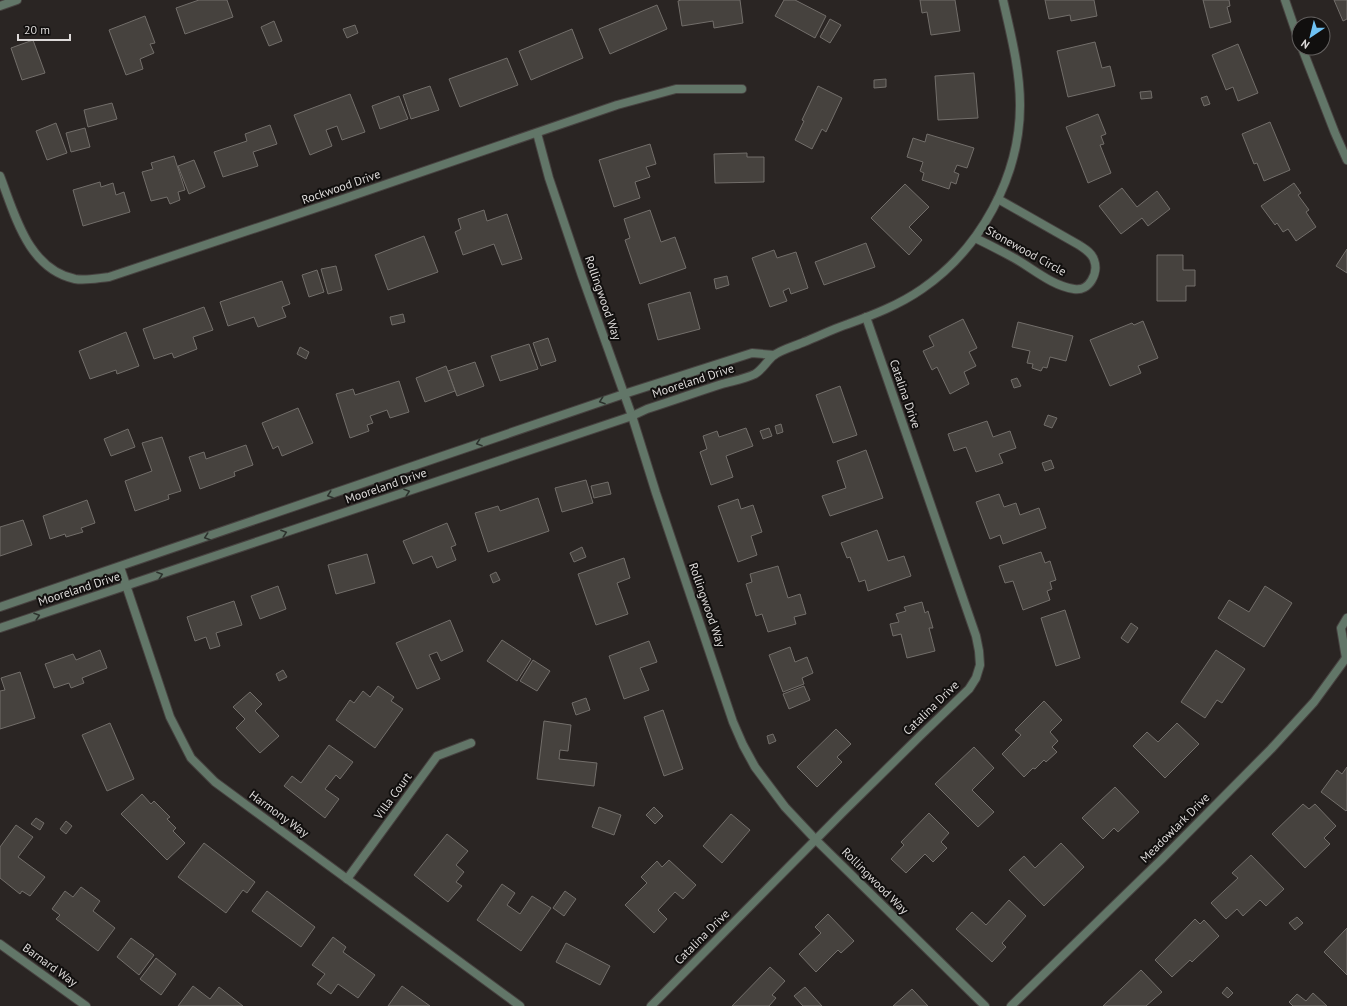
<svg xmlns="http://www.w3.org/2000/svg" width="1347" height="1006" viewBox="0 0 1347 1006" font-family="'PT Sans',sans-serif">
<style>
.building{fill:#46423e;stroke:#726e6a}
.lines{fill:none;stroke-linecap:round;stroke-linejoin:round}
.lane-casing{stroke:#474240;stroke-width:10}
.street-casing{stroke:#474240;stroke-width:10}
.lane{stroke:#627668;stroke-width:8}
.street{stroke:#627668;stroke-width:8}
.oneway{stroke:#2d332e}
.labels{text-anchor:middle;stroke-width:4;stroke-linejoin:round;paint-order:stroke}
.street-label{font-size:12px;fill:#dddad9;stroke:#110f0e}
</style>
<rect width="100%" height="100%" fill="#2a2523"/>
<g class="building">
<polygon points="199,0 227,0 233,17 185,34 176,8"/>
<polygon points="681,0 740,0 743,23 714,28 713,21 682,26 678,1"/>
<polygon points="784,0 795,0 826,16 815,38 775,16"/>
<polygon points="920,0 955,0 960,31 931,35 927,12 922,13"/>
<polygon points="1045,0 1094,0 1097,16 1071,21 1070,15 1049,19"/>
<polygon points="1203,0 1229,0 1230,6 1227,7 1231,22 1210,28"/>
<polygon points="1334,0 1347,0 1347,19 1343,21"/>
<polygon points="657,5 667,29 610,54 599,29"/>
<polygon points="145,16 155,43 150,44 154,53 140,59 143,69 126,75 109,30"/>
<polygon points="830,19 841,25 830,43 820,37"/>
<polygon points="274,21 282,41 269,46 261,27"/>
<polygon points="355,25 358,33 347,38 343,29"/>
<polygon points="572,29 583,58 531,80 519,51"/>
<polygon points="33,40 45,73 22,80 11,48"/>
<polygon points="1095,42 1102,68 1110,66 1115,86 1068,97 1057,51"/>
<polygon points="1238,44 1258,93 1238,101 1233,87 1226,90 1212,55"/>
<polygon points="507,58 518,85 460,107 449,79"/>
<polygon points="974,73 978,118 938,120 935,76"/>
<polygon points="886,79 886,87 874,88 874,80"/>
<polygon points="430,86 439,110 411,119 403,95"/>
<polygon points="818,86 842,98 826,132 822,129 812,149 795,140 804,121 802,120"/>
<polygon points="1151,91 1152,98 1141,99 1140,92"/>
<polygon points="350,94 365,132 342,140 337,126 326,130 332,146 310,155 294,115"/>
<polygon points="399,96 408,119 380,129 372,106"/>
<polygon points="1207,96 1210,104 1204,106 1201,98"/>
<polygon points="112,103 117,119 88,127 84,110"/>
<polygon points="1098,114 1106,134 1101,136 1104,144 1100,145 1111,173 1088,183 1066,127"/>
<polygon points="1270,122 1290,170 1264,181 1257,163 1254,164 1242,134"/>
<polygon points="56,123 67,153 47,160 36,131"/>
<polygon points="270,125 277,144 253,152 258,166 223,177 214,152 247,141 245,134"/>
<polygon points="85,128 90,147 71,152 66,133"/>
<polygon points="927,134 974,148 967,168 957,165 954,172 959,174 956,184 951,182 949,189 922,180 924,173 920,171 923,162 907,157 913,138 925,142"/>
<polygon points="650,144 656,164 646,167 650,177 635,182 640,198 614,207 599,160"/>
<polygon points="747,153 747,157 764,157 764,182 715,183 714,154"/>
<polygon points="174,156 185,190 178,192 180,200 170,204 167,197 151,201 142,172 153,169 151,163"/>
<polygon points="194,160 205,187 189,194 178,166"/>
<polygon points="100,182 101,187 113,183 116,195 124,192 130,212 83,226 73,190"/>
<polygon points="1294,183 1301,193 1298,195 1309,210 1306,212 1316,227 1296,241 1288,229 1283,232 1277,223 1275,225 1261,206"/>
<polygon points="905,184 929,207 909,227 922,240 909,255 871,218"/>
<polygon points="1122,188 1137,207 1157,191 1170,209 1148,226 1142,218 1121,234 1099,206"/>
<polygon points="484,210 487,221 507,214 522,259 502,265 494,244 463,255 455,232 461,229 458,219"/>
<polygon points="650,210 661,242 675,237 686,268 640,284 625,240 630,238 624,219"/>
<polygon points="424,236 438,272 388,290 375,255"/>
<polygon points="866,243 875,267 824,285 815,262"/>
<polygon points="1347,249 1347,273 1336,266"/>
<polygon points="774,250 777,258 796,252 808,288 791,294 789,288 783,291 787,301 770,307 752,258"/>
<polygon points="1157,255 1183,255 1183,270 1195,270 1195,286 1186,286 1186,301 1157,301"/>
<polygon points="336,266 342,290 328,294 321,269"/>
<polygon points="317,270 324,292 309,297 302,275"/>
<polygon points="727,276 729,285 716,289 714,279"/>
<polygon points="282,281 290,304 282,307 286,317 258,327 254,317 228,326 220,302"/>
<polygon points="690,292 700,329 658,340 648,304"/>
<polygon points="204,307 213,330 193,337 197,349 174,358 172,353 154,359 143,329"/>
<polygon points="403,314 405,322 392,325 390,317"/>
<polygon points="963,319 977,348 969,352 976,366 964,372 969,384 950,394 937,367 932,370 923,351 934,346 929,336"/>
<polygon points="1143,321 1158,358 1138,366 1141,373 1110,386 1090,340 1132,323 1134,325"/>
<polygon points="1018,322 1073,336 1066,361 1050,357 1047,368 1043,367 1041,371 1032,368 1033,364 1027,363 1030,351 1012,347"/>
<polygon points="126,332 139,366 117,374 116,370 90,379 79,351"/>
<polygon points="548,338 556,361 541,366 533,343"/>
<polygon points="529,344 538,369 500,381 491,356"/>
<polygon points="300,347 309,352 306,359 297,354"/>
<polygon points="475,362 484,386 457,396 448,371"/>
<polygon points="446,366 455,391 425,402 416,378"/>
<polygon points="1017,378 1021,386 1014,388 1011,380"/>
<polygon points="399,381 409,412 390,418 387,410 370,416 373,423 367,425 369,431 350,438 336,394 353,389 355,395"/>
<polygon points="840,386 857,435 833,443 816,395"/>
<polygon points="298,408 313,443 282,456 278,446 273,449 262,423"/>
<polygon points="1048,415 1057,418 1052,428 1044,425"/>
<polygon points="987,421 993,437 1010,431 1016,448 999,454 1003,463 976,472 966,447 954,451 948,434"/>
<polygon points="781,424 783,432 777,434 775,426"/>
<polygon points="746,428 753,446 726,456 733,477 711,485 700,452 707,449 703,436 717,431 719,437"/>
<polygon points="769,428 772,436 763,439 760,431"/>
<polygon points="128,429 135,447 111,456 104,439"/>
<polygon points="162,437 181,491 168,495 169,499 135,511 125,481 152,471 142,443"/>
<polygon points="246,445 253,465 234,472 235,476 200,489 189,457 204,452 206,459"/>
<polygon points="866,450 883,498 830,516 822,496 846,488 837,461"/>
<polygon points="1051,460 1054,468 1045,471 1042,463"/>
<polygon points="586,480 593,503 562,512 555,488"/>
<polygon points="608,482 611,494 594,498 591,486"/>
<polygon points="999,494 1004,507 1016,503 1020,515 1039,508 1046,528 1003,544 1000,535 990,539 976,502"/>
<polygon points="538,498 549,531 488,552 475,513 498,506 500,511"/>
<polygon points="738,499 741,509 753,505 762,532 751,536 757,555 738,562 718,506"/>
<polygon points="87,500 95,523 81,528 83,532 66,537 65,534 50,539 43,516"/>
<polygon points="23,520 32,545 0,556 0,527"/>
<polygon points="447,523 456,545 451,547 456,560 437,568 432,556 413,564 403,541"/>
<polygon points="877,530 888,561 904,556 911,576 868,591 865,580 859,582 850,557 847,558 841,543"/>
<polygon points="582,547 586,557 574,562 570,553"/>
<polygon points="1041,552 1045,563 1050,561 1056,580 1050,582 1052,589 1047,591 1050,600 1023,610 1013,581 1005,583 999,566"/>
<polygon points="367,554 375,583 336,594 328,565"/>
<polygon points="624,558 630,578 617,583 628,614 596,625 578,574"/>
<polygon points="778,566 788,598 800,594 806,614 794,617 796,624 768,632 762,614 756,616 746,584 752,582 750,574"/>
<polygon points="496,572 500,580 493,583 490,575"/>
<polygon points="278,586 286,609 260,619 251,596"/>
<polygon points="1265,586 1292,603 1264,647 1218,618 1229,600 1249,612"/>
<polygon points="234,601 242,625 216,633 220,646 210,649 206,637 195,641 187,617"/>
<polygon points="922,602 925,613 928,611 933,628 929,628 935,651 907,658 901,634 893,636 890,624 899,622 896,614 906,611 904,607"/>
<polygon points="1065,610 1080,658 1056,666 1041,618"/>
<polygon points="450,620 463,651 441,661 437,652 429,655 440,679 417,689 396,643"/>
<polygon points="1131,623 1138,628 1128,643 1121,638"/>
<polygon points="502,640 531,659 517,681 487,661"/>
<polygon points="649,641 657,662 640,668 649,690 624,699 609,656"/>
<polygon points="790,647 795,662 807,657 813,673 802,678 804,684 783,692 769,655"/>
<polygon points="100,650 107,668 82,678 84,683 71,688 69,683 54,688 45,664 73,654 76,660"/>
<polygon points="1216,650 1245,669 1222,703 1217,700 1205,718 1181,702"/>
<polygon points="533,660 550,671 537,691 520,681"/>
<polygon points="283,670 287,677 279,681 276,674"/>
<polygon points="20,672 35,718 0,729 0,691 5,690 1,678"/>
<polygon points="378,686 394,697 391,701 403,709 375,748 336,720 350,700 354,703 363,691 370,697"/>
<polygon points="804,686 810,700 789,709 783,694"/>
<polygon points="250,692 262,704 255,711 279,736 260,753 236,728 245,719 233,707"/>
<polygon points="586,698 590,710 576,715 572,703"/>
<polygon points="1044,701 1062,720 1050,732 1058,741 1052,747 1057,752 1046,762 1044,760 1035,769 1033,768 1024,777 1002,754 1021,735 1015,730"/>
<polygon points="663,710 683,769 664,776 644,717"/>
<polygon points="544,721 571,725 568,751 560,750 559,759 597,763 594,786 537,779"/>
<polygon points="110,723 134,779 107,791 82,735"/>
<polygon points="1177,723 1199,744 1165,778 1133,746 1147,732 1158,742"/>
<polygon points="836,729 851,744 837,757 842,762 817,787 797,767"/>
<polygon points="773,734 776,741 769,744 767,736"/>
<polygon points="329,745 353,762 340,779 336,775 325,789 339,799 325,818 284,786 292,776 301,783"/>
<polygon points="974,747 994,768 972,790 994,812 978,827 935,784"/>
<polygon points="1347,767 1347,810 1346,811 1321,792 1337,770 1342,774"/>
<polygon points="1115,787 1139,812 1118,832 1114,828 1103,839 1082,818"/>
<polygon points="142,794 151,804 154,801 170,817 167,819 176,828 173,831 185,843 167,860 121,814"/>
<polygon points="1303,804 1309,809 1315,804 1336,826 1324,838 1330,844 1305,868 1272,834"/>
<polygon points="599,807 621,815 614,835 592,827"/>
<polygon points="654,807 663,816 655,824 646,815"/>
<polygon points="929,813 949,833 941,842 947,848 933,862 925,854 906,873 891,859 904,845 901,842"/>
<polygon points="731,814 750,830 722,863 703,846"/>
<polygon points="36,818 44,823 40,830 31,824"/>
<polygon points="66,821 72,826 66,834 60,829"/>
<polygon points="16,825 33,837 18,857 45,877 30,896 22,891 20,894 0,878 0,847"/>
<polygon points="447,834 468,851 456,865 464,872 456,882 462,886 448,902 414,875"/>
<polygon points="204,843 255,882 247,893 243,890 226,913 178,877"/>
<polygon points="1061,843 1084,867 1044,906 1009,870 1024,856 1035,868"/>
<polygon points="1251,855 1284,889 1266,906 1260,900 1243,916 1237,909 1226,919 1211,903 1238,878 1232,873"/>
<polygon points="669,860 696,885 683,899 675,892 658,910 667,919 654,933 625,905 647,883 641,877 657,861 662,867"/>
<polygon points="502,884 515,893 507,905 520,914 532,896 551,908 521,951 477,920"/>
<polygon points="81,887 100,901 93,911 115,928 98,951 56,919 60,915 52,909 65,891 73,897"/>
<polygon points="267,891 315,927 301,947 252,911"/>
<polygon points="565,891 576,899 564,916 553,908"/>
<polygon points="1009,900 1026,916 1002,943 1006,947 992,962 956,929 972,912 986,925"/>
<polygon points="828,914 854,941 841,953 838,950 816,972 799,954 821,933 815,927"/>
<polygon points="1297,917 1303,923 1295,930 1289,923"/>
<polygon points="1195,919 1200,924 1204,920 1219,936 1192,962 1190,960 1172,977 1155,960"/>
<polygon points="1347,928 1347,975 1324,952"/>
<polygon points="333,937 346,947 343,952 375,975 358,998 338,984 331,994 317,984 325,974 312,965"/>
<polygon points="131,938 154,955 139,975 117,957"/>
<polygon points="566,943 610,966 600,985 556,962"/>
<polygon points="156,958 176,974 161,995 140,979"/>
<polygon points="770,967 785,981 772,995 776,998 769,1006 732,1006"/>
<polygon points="1141,970 1162,992 1146,1006 1103,1006"/>
<polygon points="193,986 210,999 219,987 243,1006 178,1006"/>
<polygon points="402,986 430,1006 388,1006"/>
<polygon points="805,987 822,1006 803,1006 794,996"/>
<polygon points="1227,987 1233,993 1228,998 1222,993"/>
<polygon points="912,989 928,1006 893,1006"/>
<polygon points="1313,993 1327,1006 1293,1006 1289,1002 1297,994 1306,1001"/>
</g>
<g class="lines">
<defs>
<polyline id="lane" points="1346,658 1341,628 1347,618"/>
<g id="street">
<polyline points="1285,0 1299,41"/>
<polyline points="0,6 17,0"/>
<polyline points="1302,48 1335,133 1347,160"/>
<polyline points="537,133 549,178 582,276 632,416 656,493 733,722 743,745 755,767 785,807 816,840 985,1006"/>
<path d="M0,176c15,39 28,93 75,103 11,2 23,-1 34,-2l231,-77 277,-95 59,-16h66"/>
<path d="M975,238c13,6 26,13 39,20 18,10 38,28 60,31 15,3 25,-16 20,-29 -2,-7 -9,-11 -15,-15l-81,-46"/>
<polyline points="120,567 170,717 191,758 215,782 520,1006"/>
<polyline points="0,607 624,394 752,353 774,355"/>
<path d="M0,628l632,-212 15,-7c25,-8 50,-17 75,-25 10,-3 23,-5 33,-10 7,-4 12,-13 18,-18 7,-6 22,-10 31,-14 15,-6 29,-13 44,-18 25,-9 51,-19 74,-35 58,-40 98,-112 98,-184 0,-35 -9,-70 -17,-105"/>
<polyline points="347,879 437,756 471,743"/>
<polyline points="0,944 86,1006"/>
<polyline points="651,1006 842,813 920,736 969,689 976,678 980,665 979,651 976,636 866,317"/>
<polyline points="1011,1006 1163,858 1271,749 1314,702 1346,658"/>
</g>
</defs>
<use href="#lane" class="lane-casing"/>
<use href="#street" class="street-casing"/>
<use href="#lane" class="lane"/>
<use href="#street" class="street"/>
</g>
<defs><path id="oneway-chevron" d="M-2-3.5L2.5 0L-2 3.5" fill="none" stroke-width="1.6" stroke-linecap="round" stroke-linejoin="round"/></defs>
<g class="oneway">
<use href="#oneway-chevron" transform="translate(602 401) rotate(161)"/>
<use href="#oneway-chevron" transform="translate(479 443) rotate(161)"/>
<use href="#oneway-chevron" transform="translate(407 492) rotate(-19)"/>
<use href="#oneway-chevron" transform="translate(330 495) rotate(161)"/>
<use href="#oneway-chevron" transform="translate(284 533) rotate(-19)"/>
<use href="#oneway-chevron" transform="translate(207 537) rotate(161)"/>
<use href="#oneway-chevron" transform="translate(160 575) rotate(-19)"/>
<use href="#oneway-chevron" transform="translate(37 616) rotate(-18)"/>
</g>
<g class="labels">
<g class="street-label">
<text transform="translate(341 187) rotate(-19)" y="4">Rockwood Drive</text>
<text transform="translate(1026 251) rotate(29)" y="4">Stonewood Circle</text>
<text transform="translate(603 298) rotate(71)" y="4">Rollingwood Way</text>
<text transform="translate(693 381) rotate(-18)" y="4">Mooreland Drive</text>
<text transform="translate(905 394) rotate(71)" y="4">Catalina Drive</text>
<text transform="translate(386 486) rotate(-19)" y="4">Mooreland Drive</text>
<text transform="translate(79 589) rotate(-18)" y="4">Mooreland Drive</text>
<text transform="translate(707 605) rotate(71)" y="4">Rollingwood Way</text>
<text transform="translate(931 708) rotate(-44)" y="4">Catalina Drive</text>
<text transform="translate(393 796) rotate(-54)" y="4">Villa Court</text>
<text transform="translate(279 814) rotate(36)" y="4">Harmony Way</text>
<text transform="translate(1175 828) rotate(-45)" y="4">Meadowlark Drive</text>
<text transform="translate(875 881) rotate(45)" y="4">Rollingwood Way</text>
<text transform="translate(702 937) rotate(-45)" y="4">Catalina Drive</text>
<text transform="translate(50 965) rotate(36)" y="4">Barnard Way</text>
</g>
</g>
<g transform="translate(1311 36) rotate(215)"><circle r="19" fill="#110f0e" stroke="#63605f"/>
<path d="M0-3L7 15L0 10L-7 15Z" fill="#6fc2f4"/>
<text y="-6" font-size="11" font-weight="bold" text-anchor="middle" fill="#dddad9">N</text>
</g>
<path d="M18 34v6h52v-6" fill="none" stroke="#dddad9" stroke-width="2"/>
<text x="24" y="34" font-size="12" fill="#dddad9" stroke="#110f0e" stroke-width="3" paint-order="stroke">20 m</text>
</svg>
